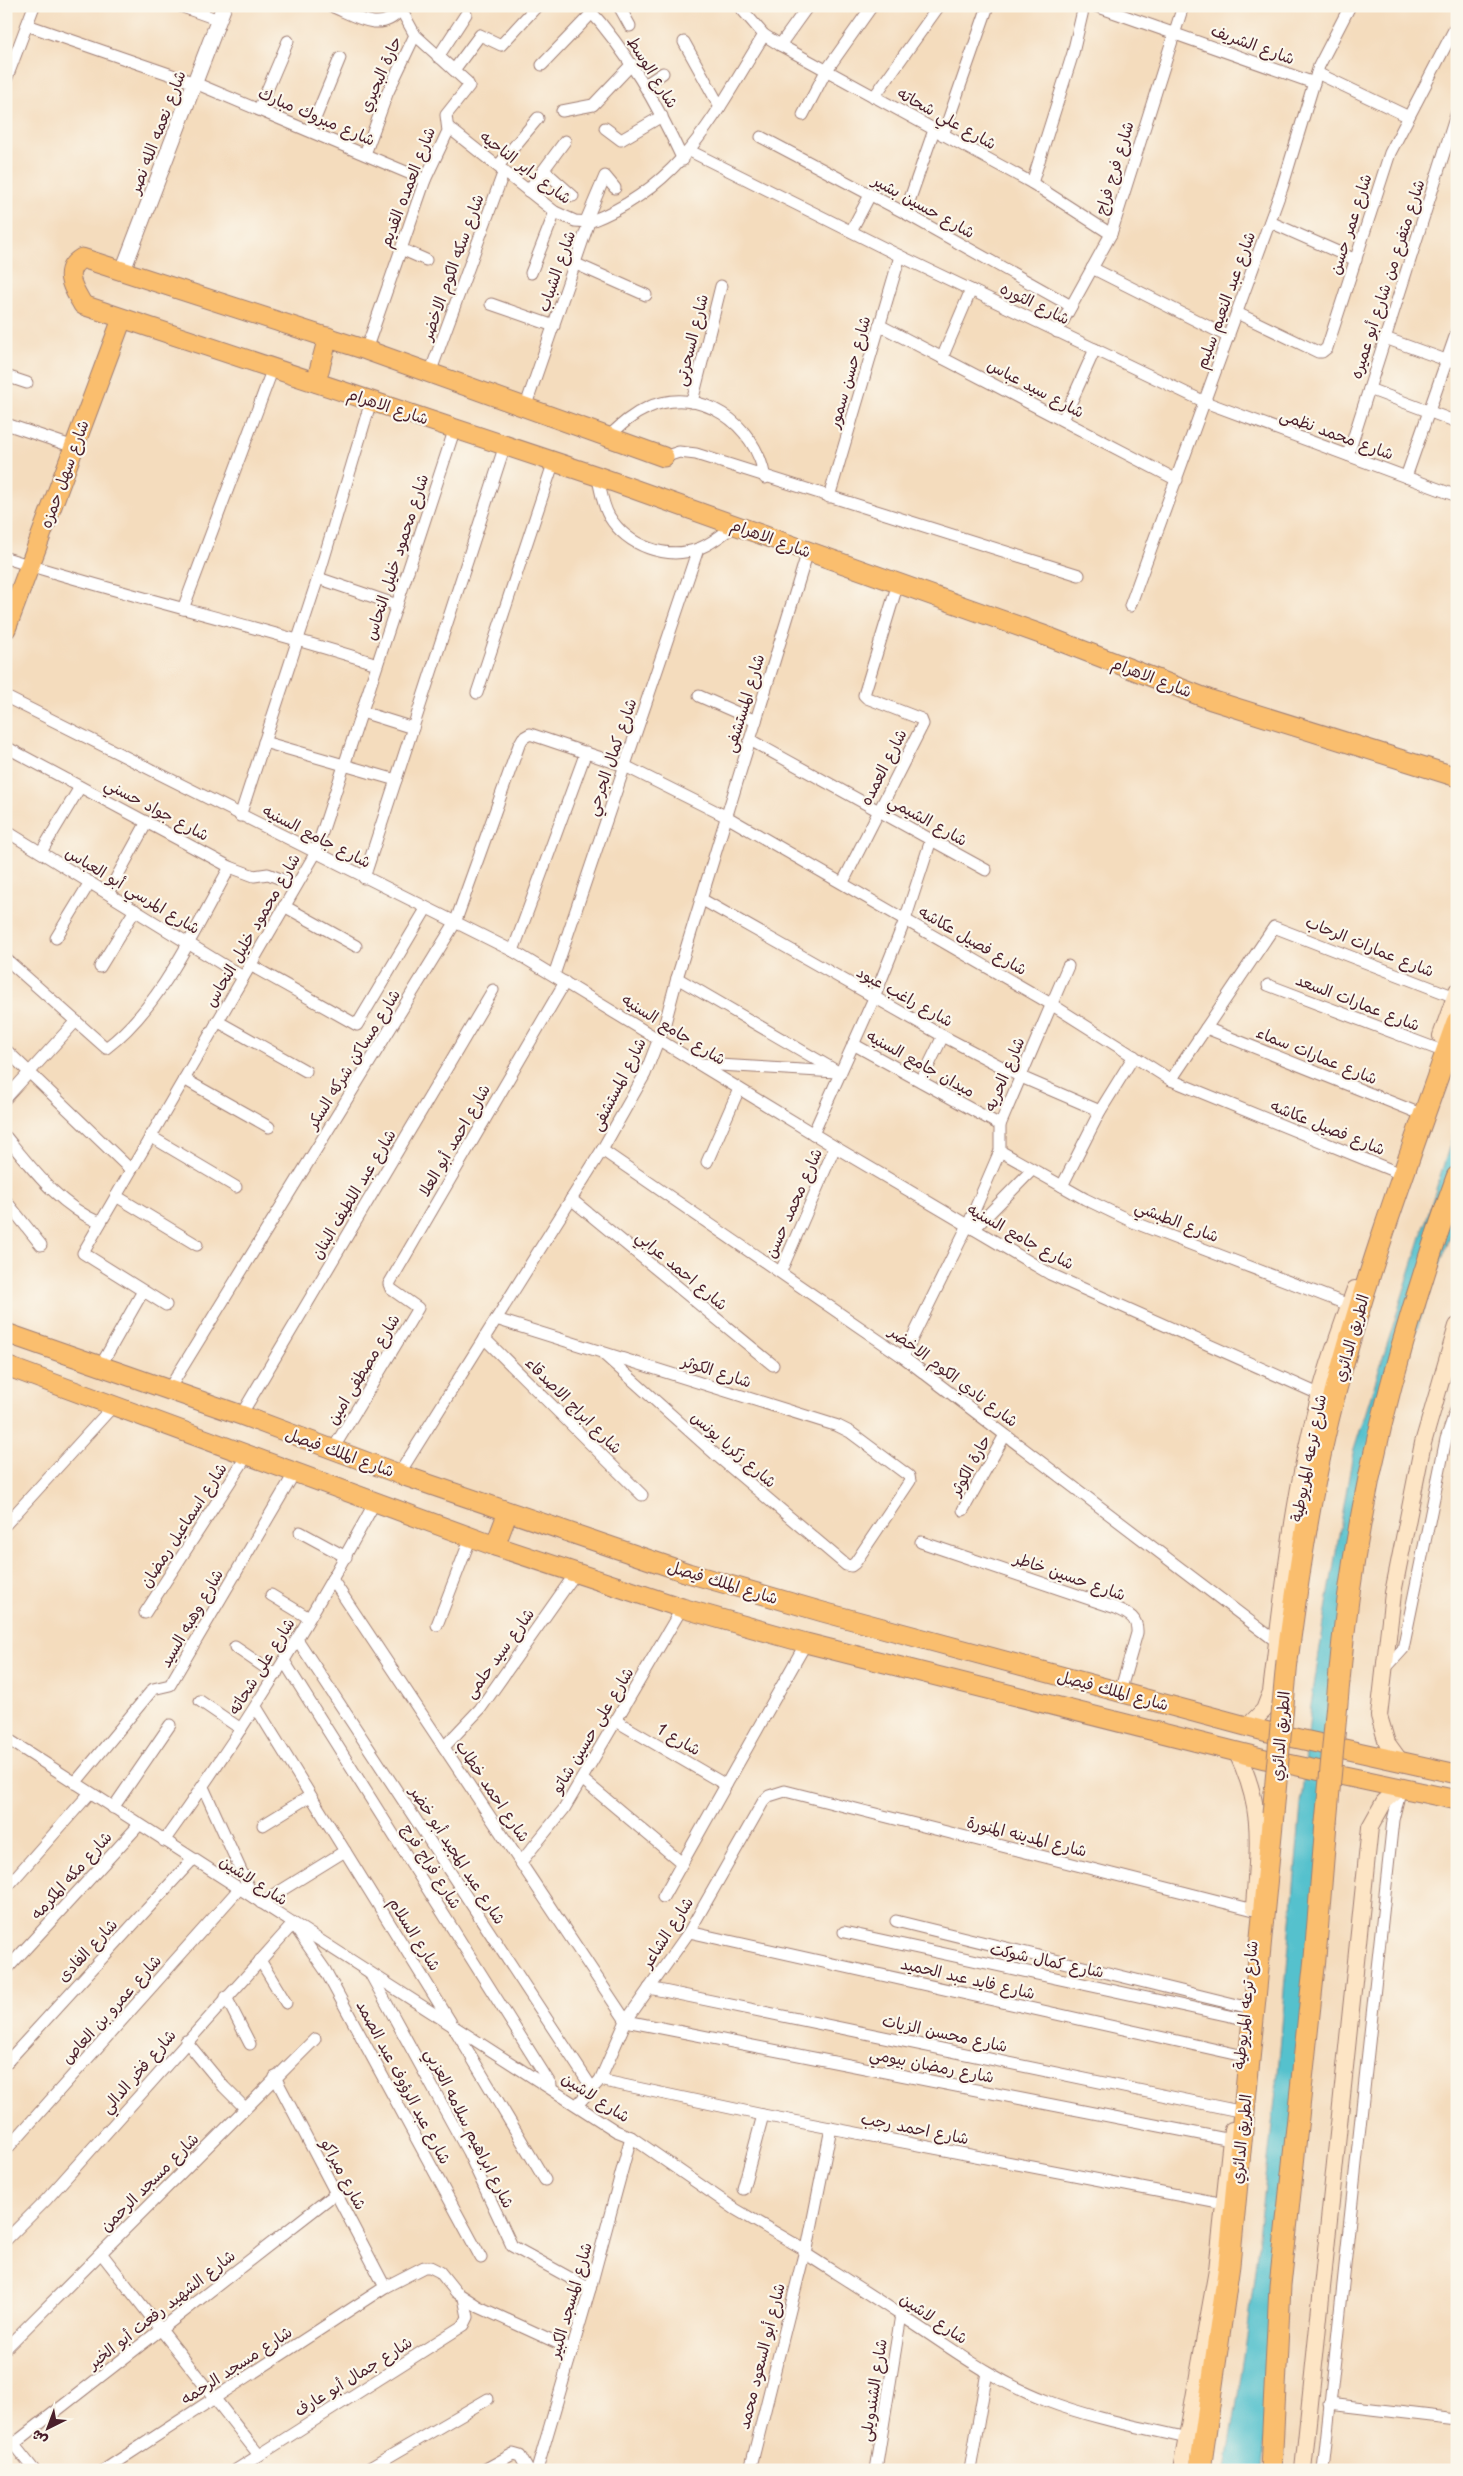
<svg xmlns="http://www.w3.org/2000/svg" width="1463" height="2476" viewBox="0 0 1463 2476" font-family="'Playpen Sans','Playpen Sans Arabic',sans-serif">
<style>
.water{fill:#55c1cd;stroke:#50707c}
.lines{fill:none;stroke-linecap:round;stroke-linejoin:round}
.minor-casing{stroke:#9f7e74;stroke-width:13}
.tertiary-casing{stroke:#9f7e74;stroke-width:17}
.secondary-casing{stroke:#9f7e74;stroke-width:18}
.primary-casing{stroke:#9f7e74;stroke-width:21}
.motorway-casing{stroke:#9f7e74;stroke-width:23}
.minor{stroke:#fff;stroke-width:11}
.tertiary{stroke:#fff;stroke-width:15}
.secondary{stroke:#fde5c5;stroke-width:16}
.primary{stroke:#fabe6e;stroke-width:19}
.motorway{stroke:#fabe6e;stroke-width:21}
.motorway-bridge-casing{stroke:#9f7e74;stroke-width:23;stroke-linecap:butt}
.motorway-bridge{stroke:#fabe6e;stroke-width:21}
.labels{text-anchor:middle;stroke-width:4.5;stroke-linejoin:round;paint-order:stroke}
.street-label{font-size:16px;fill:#4a1f2b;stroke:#fbf7ec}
</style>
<rect width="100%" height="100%" fill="#fbf7ec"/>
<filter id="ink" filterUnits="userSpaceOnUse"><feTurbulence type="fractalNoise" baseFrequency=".02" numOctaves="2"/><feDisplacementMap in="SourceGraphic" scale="10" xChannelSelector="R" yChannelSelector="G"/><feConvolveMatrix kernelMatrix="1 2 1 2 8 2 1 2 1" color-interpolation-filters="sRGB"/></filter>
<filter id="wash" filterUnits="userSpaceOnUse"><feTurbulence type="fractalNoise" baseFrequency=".0096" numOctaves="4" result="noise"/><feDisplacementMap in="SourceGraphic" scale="20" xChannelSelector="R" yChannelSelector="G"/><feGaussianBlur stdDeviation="1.12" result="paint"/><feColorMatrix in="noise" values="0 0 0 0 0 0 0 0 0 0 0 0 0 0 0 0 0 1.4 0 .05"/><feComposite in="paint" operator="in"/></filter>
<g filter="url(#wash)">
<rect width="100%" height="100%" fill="#f4dcbd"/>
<polygon class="water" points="1457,1122 1457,1218 1398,1381 1350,1578 1262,2470 1226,2470 1247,2337 1268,2160 1278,2073 1302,1793 1311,1705 1326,1610 1353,1453"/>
</g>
<g filter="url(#ink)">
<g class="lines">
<defs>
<g id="minor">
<polyline points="180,6 219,20"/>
<path d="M331,6c23,9 50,29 69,4"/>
<path d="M586,6c42,46 71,98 97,154"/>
<polyline points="619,6 630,26"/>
<polyline points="739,6 764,35 780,45 1032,183 1111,234"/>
<polyline points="1096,6 1314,83"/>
<polyline points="27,25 195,83 425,180"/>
<polyline points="684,42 720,107"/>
<polyline points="780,45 808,6"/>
<polyline points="438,57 466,14"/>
<polyline points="542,65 592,13"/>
<polyline points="454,70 480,35 501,45 537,6"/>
<polyline points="1317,73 1407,116"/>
<polyline points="6,80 34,6"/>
<polyline points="645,85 663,73"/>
<polyline points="874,97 939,6"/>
<polyline points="259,109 288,41"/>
<polyline points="562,111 593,105 632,64"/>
<polyline points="803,115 826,71 872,6"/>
<polyline points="448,127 555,212 575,221 589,222"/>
<polyline points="605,128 621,140 662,116"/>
<polyline points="310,131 340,58"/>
<polyline points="943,135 988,6"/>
<polyline points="761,137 905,213 1071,306"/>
<polyline points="690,151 900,256 1205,402 1457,496"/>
<polyline points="365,154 387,94 415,35"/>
<polyline points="498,166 538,118"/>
<polyline points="545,171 573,196"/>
<polyline points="1032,183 1073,53 1084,6"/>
<polyline points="528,191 565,141"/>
<polyline points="905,213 934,130"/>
<polyline points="1270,222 1356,260"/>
<polyline points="585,223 605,176 615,188"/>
<polyline points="851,231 870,195"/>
<polyline points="401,249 426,260"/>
<polyline points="576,264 646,295"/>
<polyline points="1092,268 1229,337"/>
<polyline points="531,273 555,212"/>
<polyline points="491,304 554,326"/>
<polyline points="1237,313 1318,352 1322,352 1327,348 1390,153 1457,24"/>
<polyline points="879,325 1177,480"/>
<polyline points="1057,332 1111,234 1183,6"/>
<polyline points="1385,338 1457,364"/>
<polyline points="366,350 425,180 448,131 446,115 469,86 467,82 415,35 399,6"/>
<polyline points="942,358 971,290"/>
<polyline points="430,373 504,171"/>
<polyline points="6,376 27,383"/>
<polyline points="1369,389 1457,422"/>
<polyline points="692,402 721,286"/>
<path d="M525,408l64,-186c94,-36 125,-107 175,-187"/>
<polyline points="1063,420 1095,349"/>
<polyline points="6,424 74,447"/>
<path d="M607,438c13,-12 24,-23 40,-30 53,-24 109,16 118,70"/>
<polyline points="1348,455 1457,112"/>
<polyline points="664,457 679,452 696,454 1079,575"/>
<path d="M597,476c4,13 5,28 12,40 18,30 58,45 91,32 13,-5 24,-15 35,-23"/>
<polyline points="1406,477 1457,331"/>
<polyline points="829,497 900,256"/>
<path d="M6,558c123,39 249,67 371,106"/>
<polyline points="318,578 397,605"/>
<polyline points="1130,606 1282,188 1319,66 1350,6"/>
<polyline points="183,609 273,368"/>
<polyline points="477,693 554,461"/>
<polyline points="699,696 756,721"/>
<polyline points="6,697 513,951 835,1147 1050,1274 1321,1395"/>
<polyline points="362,712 413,728"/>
<polyline points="750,740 986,870"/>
<polyline points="264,742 396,780"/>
<polyline points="6,747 230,867 254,876 268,874 296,885"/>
<polyline points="240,816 318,578 371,401"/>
<polyline points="6,831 243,977"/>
<polyline points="41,852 80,787"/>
<polyline points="364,878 505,445"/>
<polyline points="843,882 923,724 921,719 867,698 864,695 898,583"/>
<polyline points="108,893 147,822"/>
<polyline points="701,899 943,1036 1021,1077 1100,1111"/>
<polyline points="284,906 356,946"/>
<polyline points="56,938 90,882"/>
<polyline points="513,951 586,752"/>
<path d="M6,959l100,89c56,-42 90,-121 124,-181"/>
<polyline points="250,965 357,1025 426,909"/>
<polyline points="100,967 135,910"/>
<polyline points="554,975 698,549"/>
<polyline points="677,978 840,1073"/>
<polyline points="1268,985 1437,1049"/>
<polyline points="217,1021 306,1071"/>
<polyline points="1206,1028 1416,1112"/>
<polyline points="853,1044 1000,1125"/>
<polyline points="6,1050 131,1170"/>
<polyline points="702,1064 836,1072"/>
<polyline points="184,1079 269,1127"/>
<polyline points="1171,1080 1274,927 1455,997"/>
<polyline points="921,1081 943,1036"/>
<polyline points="6,1098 76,1021"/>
<polyline points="813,1134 874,998 905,920 931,840"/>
<polyline points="150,1136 236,1187"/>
<path d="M6,1137c28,34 53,68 94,86"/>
<polyline points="602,1150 903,1357 1277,1642"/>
<polyline points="1000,1151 1085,1199 1133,1222 1349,1305"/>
<polyline points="707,1162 739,1089"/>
<polyline points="1062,1186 1100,1111 1134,1056"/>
<polyline points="116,1196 197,1245"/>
<polyline points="571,1199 773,1365"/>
<polyline points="6,1201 41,1245"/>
<polyline points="974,1229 1032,1170"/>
<polyline points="781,1271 835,1147"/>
<polyline points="166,1305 83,1253 315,854 455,428"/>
<polyline points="496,1319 838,1426 850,1432 909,1476 910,1481 855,1563 851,1566 846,1565 715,1454 600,1351"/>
<polyline points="484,1338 642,1495"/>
<polyline points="903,1357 968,1225 1000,1151 1000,1125 1068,966"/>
<polyline points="101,1365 143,1291"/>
<polyline points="169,1389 455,923 519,745 523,738 530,734 625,766 727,817 1051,1004 1171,1080 1396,1172"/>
<polyline points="241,1415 493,990"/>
<polyline points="333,1449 418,1308 391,1289 389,1284 565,982"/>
<polyline points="399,1474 602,1150 645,1074 665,1023 677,978 808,551"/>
<polyline points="963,1510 1005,1435"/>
<polyline points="6,1524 115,1404"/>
<polyline points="300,1532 346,1557"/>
<path d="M921,1542l195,66c13,6 22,10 21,25l-17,59"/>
<polyline points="332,1579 626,2021 1231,2140"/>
<polyline points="271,1595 309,1618"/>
<polyline points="145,1613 248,1454"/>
<polyline points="437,1625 471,1537"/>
<polyline points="297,1639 592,2088"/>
<polyline points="235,1647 276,1675"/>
<polyline points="284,1661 551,2085"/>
<polyline points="1383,1671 1403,1649 1446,1439 1457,1407"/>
<polyline points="200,1701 241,1729"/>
<polyline points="256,1707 453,2026 545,2180"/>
<polyline points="616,1721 726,1785"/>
<path d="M6,1738l610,393 15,6 104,72 70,41 1,4c31,20 63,40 93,60 48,31 94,67 148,87 44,17 93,26 140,37"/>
<polyline points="444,1747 480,1709 575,1574"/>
<polyline points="582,1779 682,1863"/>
<polyline points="75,1783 153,1689 170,1685 295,1472"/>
<polyline points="203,1787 253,1897"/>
<polyline points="113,1808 170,1725"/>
<polyline points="263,1825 310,1796"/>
<path d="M164,1841c78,-108 148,-222 211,-339"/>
<polyline points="521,1862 564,1809 682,1608"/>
<polyline points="6,1888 90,1793"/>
<polyline points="663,1897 806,1643"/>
<polyline points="261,1903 345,1851"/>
<polyline points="896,1921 1246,2007"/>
<polyline points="689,1932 1240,2055"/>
<polyline points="844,1932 1244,2019"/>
<polyline points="260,1960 286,2003"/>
<polyline points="6,1970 139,1825"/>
<polyline points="371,1975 468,2152 512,2246 590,2289"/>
<polyline points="649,1988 1234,2110"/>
<polyline points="226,1997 250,2044"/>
<polyline points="186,2041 224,2087 245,2108"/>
<polyline points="6,2063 193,1859"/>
<polyline points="275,2077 385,2287"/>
<polyline points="600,2080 763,2115 1224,2204"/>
<polyline points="577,2105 600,2080 626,2021 689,1932 763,1802 769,1796 785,1791 1254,1910"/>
<polyline points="6,2150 239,1889"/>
<polyline points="743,2189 763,2115"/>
<polyline points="6,2240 46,2200 293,1924 325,1970 481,2258"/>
<polyline points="101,2253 259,2455"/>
<polyline points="806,2254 831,2128"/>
<polyline points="6,2348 315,2039"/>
<polyline points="1329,2404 1457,2419"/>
<polyline points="6,2435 34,2470"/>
<polyline points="6,2450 336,2193"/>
<polyline points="104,2470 385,2287 424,2267 430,2267 440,2272 456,2292 479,2307 573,2350"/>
<polyline points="236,2470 464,2325 468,2317 464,2298"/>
<polyline points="366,2470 488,2399"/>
<polyline points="484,2470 513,2454 520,2456 528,2470"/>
<polyline points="537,2470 590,2289 631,2137"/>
<polyline points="750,2470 805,2250"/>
<polyline points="876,2470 901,2315"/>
<polyline points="970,2470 987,2372"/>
<polyline points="1323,2470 1393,1820 1401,1787"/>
</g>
<polyline id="tertiary" points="123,270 224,6"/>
<g id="secondary">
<polyline points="1441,1036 1457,991"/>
<path d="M1248,1726l16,-16 7,-18c13,-107 25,-225 58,-328 8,-25 17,-50 26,-75"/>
<path d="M1236,1751c29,59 22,94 18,156"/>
<polyline points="1400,1761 1387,1743 1379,1716 1393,1593 1423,1443 1457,1326"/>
<polyline points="1181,2470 1217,2270 1232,2130"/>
<polyline points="1303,2470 1370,1827 1384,1802 1401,1787"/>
</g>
<g id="primary">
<polyline points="316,382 328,337"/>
<path d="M664,457l-298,-107 -284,-92c-22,13 -8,31 1,47l514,171 449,160 165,64 246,77"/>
<polyline points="6,629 122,319"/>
<polyline points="6,1333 241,1415 399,1474 688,1573 823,1612 1268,1732 1457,1774"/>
<polyline points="6,1366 495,1546 682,1608 806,1643 1265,1759 1457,1800"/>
<polyline points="495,1546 508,1512"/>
</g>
<g id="motorway">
<path d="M1287,1661c12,-91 25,-183 49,-272 33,-124 78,-245 121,-367"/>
<path d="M1339,1681c15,-177 58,-338 118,-504"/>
<polyline points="1200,2470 1229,2265 1273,1814"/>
<polyline points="1271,2470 1280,2286 1315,1958 1326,1823"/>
</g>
</defs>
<use href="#minor" class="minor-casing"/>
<use href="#tertiary" class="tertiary-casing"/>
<use href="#secondary" class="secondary-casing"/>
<use href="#primary" class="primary-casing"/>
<use href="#motorway" class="motorway-casing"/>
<use href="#minor" class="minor"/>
<use href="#tertiary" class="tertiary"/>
<use href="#secondary" class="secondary"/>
<use href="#primary" class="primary"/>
<use href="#motorway" class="motorway"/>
<defs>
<g id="motorway-bridge">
<polyline points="1273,1814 1287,1661"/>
<polyline points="1326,1823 1339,1681"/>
</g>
</defs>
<use href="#motorway-bridge" class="motorway-bridge-casing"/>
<use href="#motorway-bridge" class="motorway-bridge"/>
</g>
</g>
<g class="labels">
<g class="street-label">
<text transform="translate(1253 44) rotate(20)" y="6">شارع الشريف</text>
<text transform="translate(653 72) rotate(58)" y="6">شارع الوسط</text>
<text transform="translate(380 74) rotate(-66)" y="6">حارة البحيري</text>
<text transform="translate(317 116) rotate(23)" y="6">شارع مبروك مبارك</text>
<text transform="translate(947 118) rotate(29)" y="6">شارع علي شحاته</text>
<text transform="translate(157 132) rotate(-69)" y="6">شارع نعمه الله نصر</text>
<text transform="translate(526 167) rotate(37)" y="6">شارع داير الناحيه</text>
<text transform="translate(1114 168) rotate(-73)" y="6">شارع فرج فراج</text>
<text transform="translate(407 187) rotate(-69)" y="6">شارع العمده القديم</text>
<text transform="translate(924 206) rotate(29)" y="6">شارع حسين بشير</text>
<text transform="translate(1350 224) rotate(-72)" y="6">شارع عمر حسن</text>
<text transform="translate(452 267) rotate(-70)" y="6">شارع سكه الكوم الاخضر</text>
<text transform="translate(556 271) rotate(-71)" y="6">شارع الشباب</text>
<text transform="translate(1387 279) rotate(-72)" y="6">شارع متفرع من شارع أبو عميره</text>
<text transform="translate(1225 300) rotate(-70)" y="6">شارع عبد النعيم سليم</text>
<text transform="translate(1035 303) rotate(26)" y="6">شارع الثوره</text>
<text transform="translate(691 340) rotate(-76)" y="6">شارع السحرتى</text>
<text transform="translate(849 372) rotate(-74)" y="6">شارع حسن سمور</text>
<text transform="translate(1036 388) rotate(28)" y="6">شارع سيد عباس</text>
<text transform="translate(388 406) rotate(18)" y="6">شارع الاهرام</text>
<text transform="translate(1337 434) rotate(20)" y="6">شارع محمد نظمى</text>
<text transform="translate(64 474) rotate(-70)" y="6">شارع سهل حمزه</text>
<text transform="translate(771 538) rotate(20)" y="6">شارع الاهرام</text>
<text transform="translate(396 557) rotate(-72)" y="6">شارع محمود خليل النحاس</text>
<text transform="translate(1152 677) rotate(21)" y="6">شارع الاهرام</text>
<text transform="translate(744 703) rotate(-73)" y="6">شارع المستشفى</text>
<text transform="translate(611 757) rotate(-71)" y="6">شارع كمال الجرحي</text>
<text transform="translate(883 767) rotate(-63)" y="6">شارع العمده</text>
<text transform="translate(157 809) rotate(28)" y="6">شارع جواد حسني</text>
<text transform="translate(928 820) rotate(29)" y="6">شارع الشيمي</text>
<text transform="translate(317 836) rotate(27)" y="6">شارع جامع السنيه</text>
<text transform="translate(133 890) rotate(31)" y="6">شارع المرسي أبو العباس</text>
<text transform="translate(252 930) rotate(-60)" y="6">شارع محمود خليل النحاس</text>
<text transform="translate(973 940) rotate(30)" y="6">شارع فصيل عكاشه</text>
<text transform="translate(1370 946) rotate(22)" y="6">شارع عمارات الرحاب</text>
<text transform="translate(905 996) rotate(29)" y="6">شارع راغب عبود</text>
<text transform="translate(1358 1002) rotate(21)" y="6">شارع عمارات السعد</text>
<text transform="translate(674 1029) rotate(32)" y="6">شارع جامع السنيه</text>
<text transform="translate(1317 1055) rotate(22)" y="6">شارع عمارات سماء</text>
<text transform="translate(353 1059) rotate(-58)" y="6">شارع مساكن شركه السكر</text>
<text transform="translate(921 1063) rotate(29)" y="6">ميدان جامع السنيه</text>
<text transform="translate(1004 1074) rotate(-67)" y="6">شارع الحريه</text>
<text transform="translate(618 1084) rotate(-63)" y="6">شارع المستشفى</text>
<text transform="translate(1328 1127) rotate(22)" y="6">شارع فصيل عكاشه</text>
<text transform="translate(454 1140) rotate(-60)" y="6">شارع احمد أبو العلا</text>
<text transform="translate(353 1194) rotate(-59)" y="6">شارع عبد اللطيف البنان</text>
<text transform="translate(793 1203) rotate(-66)" y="6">شارع محمد حسن</text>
<text transform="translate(1177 1221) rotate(21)" y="6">شارع الطبشي</text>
<text transform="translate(1021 1236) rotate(29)" y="6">شارع جامع السنيه</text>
<text transform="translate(682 1270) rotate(40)" y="6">شارع احمد عرابي</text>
<text transform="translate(1351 1338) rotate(-74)" y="6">الطريق الدائري</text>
<text transform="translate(363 1369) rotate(-59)" y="6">شارع مصطفى امين</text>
<text transform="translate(717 1371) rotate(18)" y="6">شارع الكوثر</text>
<text transform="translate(954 1376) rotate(37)" y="6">شارع نادي الكوم الاخضر</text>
<text transform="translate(574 1405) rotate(45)" y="6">شارع ابراج الاصدقاء</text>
<text transform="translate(734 1449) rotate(41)" y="6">شارع زكريا يونس</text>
<text transform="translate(340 1452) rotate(20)" y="6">شارع الملك فيصل</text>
<text transform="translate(1308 1458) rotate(-79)" y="6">شارع ترعه المريوطية</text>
<text transform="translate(970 1465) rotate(-61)" y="6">حارة الكوثر</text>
<text transform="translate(183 1525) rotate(-57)" y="6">شارع اسماعيل رمضان</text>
<text transform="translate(1070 1576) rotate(19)" y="6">شارع حسين خاطر</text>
<text transform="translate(723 1582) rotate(17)" y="6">شارع الملك فيصل</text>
<text transform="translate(191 1618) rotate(-60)" y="6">شارع وهبه السيد</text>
<text transform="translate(499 1653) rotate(-54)" y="6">شارع سيد حلمى</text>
<text transform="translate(261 1666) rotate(-58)" y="6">شارع على شحاته</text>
<text transform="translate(1113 1690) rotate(15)" y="6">شارع الملك فيصل</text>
<text transform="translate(592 1730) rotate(-59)" y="6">شارع على حسين شاتو</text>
<text transform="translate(1280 1736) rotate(-85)" y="6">الطريق الدائري</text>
<text transform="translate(679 1739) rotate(30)" y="6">شارع 1</text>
<text transform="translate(493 1791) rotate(56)" y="6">شارع احمد خطاب</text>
<text transform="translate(1027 1836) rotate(14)" y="6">شارع المدينه المنورة</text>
<text transform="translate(458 1855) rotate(57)" y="6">شارع عبد المجيد أبو خضر</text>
<text transform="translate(432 1866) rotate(58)" y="6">شارع فراج فرج</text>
<text transform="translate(71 1875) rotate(-48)" y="6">شارع مكه المكرمه</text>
<text transform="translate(254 1880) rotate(33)" y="6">شارع لاشين</text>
<text transform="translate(667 1932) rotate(-57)" y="6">شارع الشاعر</text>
<text transform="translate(415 1934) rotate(58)" y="6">شارع السلام</text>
<text transform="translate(87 1950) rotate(-47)" y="6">شارع الفادى</text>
<text transform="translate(1047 1960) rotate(12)" y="6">شارع كمال شوكت</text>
<text transform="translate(968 1978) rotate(13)" y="6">شارع فايد عبد الحميد</text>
<text transform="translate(1245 2005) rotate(-84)" y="6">شارع ترعه المريوطية</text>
<text transform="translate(111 2009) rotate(-48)" y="6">شارع عمرو بن العاص</text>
<text transform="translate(945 2033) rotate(12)" y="6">شارع محسن الزيات</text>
<text transform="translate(932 2065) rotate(11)" y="6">شارع رمضان بيومي</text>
<text transform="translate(138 2071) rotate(-49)" y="6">شارع فخر الدالي</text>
<text transform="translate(404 2082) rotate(62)" y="6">شارع عبد الرؤوف عبد الصمد</text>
<text transform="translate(596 2097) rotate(33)" y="6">شارع لاشين</text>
<text transform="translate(470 2128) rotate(63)" y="6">شارع ابراهيم سلامه العزبي</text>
<text transform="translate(915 2128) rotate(11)" y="6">شارع احمد رجب</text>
<text transform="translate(1241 2139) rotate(-84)" y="6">الطريق الدائري</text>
<text transform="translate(344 2174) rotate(62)" y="6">شارع ميراكو</text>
<text transform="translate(149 2182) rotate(-45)" y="6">شارع مسجد الرحمن</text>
<text transform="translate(570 2300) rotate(-74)" y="6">شارع المسجد الكبير</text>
<text transform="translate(161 2309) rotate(-38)" y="6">شارع الشهيد رفعت أبو الخير</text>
<text transform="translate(934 2318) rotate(34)" y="6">شارع لاشين</text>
<text transform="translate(761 2356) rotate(-76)" y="6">شارع أبو السعود محمد</text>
<text transform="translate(236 2365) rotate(-33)" y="6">شارع مسجد الرحمه</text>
<text transform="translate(353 2376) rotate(-32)" y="6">شارع جمال أبو عارف</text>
<text transform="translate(873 2390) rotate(-81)" y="6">شارع الشندويلى</text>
</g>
</g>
<rect width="1463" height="2476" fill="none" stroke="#fbf7ec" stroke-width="25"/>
<g transform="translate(48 2428) rotate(222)" stroke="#fbf7ec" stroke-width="4" paint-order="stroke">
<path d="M0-4L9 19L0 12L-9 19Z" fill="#4a1f2b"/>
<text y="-8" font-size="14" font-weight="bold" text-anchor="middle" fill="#4a1f2b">ش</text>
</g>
</svg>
